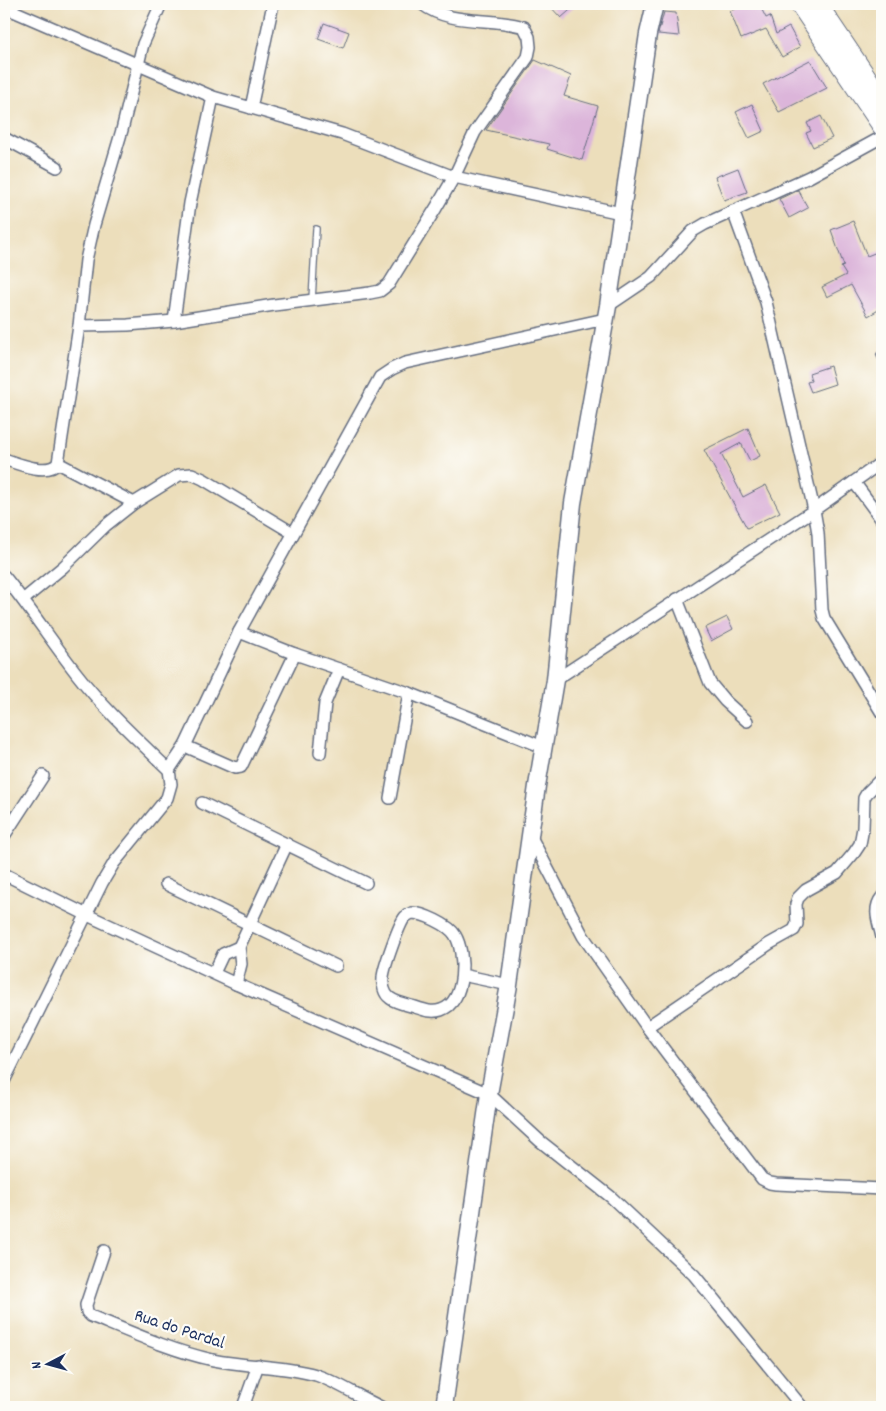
<svg xmlns="http://www.w3.org/2000/svg" width="886" height="1411" viewBox="0 0 886 1411" font-family="Dekko,sans-serif">
<style>
.building{fill:#dcb5da}
.lines{fill:none;stroke-linecap:round;stroke-linejoin:round}
.lane-casing{stroke:#646c7f;stroke-width:8}
.street-casing{stroke:#646c7f;stroke-width:14}
.secondary-casing{stroke:#646c7f;stroke-width:19}
.primary-casing{stroke:#646c7f;stroke-width:20}
.lane{stroke:#fff;stroke-width:5.5}
.street{stroke:#fff;stroke-width:11}
.secondary{stroke:#fff;stroke-width:16}
.primary{stroke:#fff;stroke-width:18}
.labels{text-anchor:middle;stroke-width:4.5;stroke-linejoin:round;paint-order:stroke}
.street-label{font-size:18px;fill:#1b2f5e;stroke:#fdfcf7}
</style>
<rect width="100%" height="100%" fill="#fdfcf7"/>
<filter id="ink" filterUnits="userSpaceOnUse"><feTurbulence type="fractalNoise" baseFrequency=".02" numOctaves="2"/><feDisplacementMap in="SourceGraphic" scale="10" xChannelSelector="R" yChannelSelector="G"/><feConvolveMatrix kernelMatrix="1 2 1 2 8 2 1 2 1" color-interpolation-filters="sRGB"/></filter>
<filter id="wash" filterUnits="userSpaceOnUse"><feTurbulence type="fractalNoise" baseFrequency=".0096" numOctaves="4" result="noise"/><feDisplacementMap in="SourceGraphic" scale="20" xChannelSelector="R" yChannelSelector="G"/><feGaussianBlur stdDeviation="1.12" result="paint"/><feColorMatrix in="noise" values="0 0 0 0 0 0 0 0 0 0 0 0 0 0 0 0 0 1.4 0 .05"/><feComposite in="paint" operator="in"/></filter>
<g filter="url(#wash)">
<rect width="100%" height="100%" fill="#ecdebb"/>
<g id="blocks">
<g class="building">
<polygon points="548,4 577,4 561,18"/>
<polygon points="747,4 759,4 766,18 770,16 776,34 789,27 800,47 782,57 766,29 741,39 730,11"/>
<polygon points="664,12 676,13 679,36 658,34"/>
<polygon points="324,23 349,32 343,48 318,39"/>
<polygon points="535,60 571,76 564,96 598,106 582,160 547,149 549,144 486,130"/>
<polygon points="810,60 827,88 779,112 763,84"/>
<polygon points="752,104 764,131 749,138 736,112"/>
<polygon points="821,116 832,138 813,147 806,133 811,131 807,123"/>
<polygon points="738,168 747,192 724,200 715,177"/>
<polygon points="798,190 808,208 789,218 779,199"/>
<polygon points="853,221 867,256 882,250 882,308 868,316 851,285 827,297 822,287 846,275 841,267 844,266 831,230"/>
<polygon points="830,366 835,384 811,392 807,382 811,381 809,373"/>
<polygon points="748,428 760,456 750,461 741,443 721,454 743,497 766,485 780,512 747,528 704,450"/>
<polygon points="727,617 733,629 711,641 705,628"/>
</g>
</g>
</g>
<g filter="url(#ink)">
<use href="#blocks" fill-opacity="0" stroke="#646c7f" stroke-width="1"/>
<g class="lines">
<defs>
<g id="lane">
<polyline points="312,300 316,229"/>
<polyline points="880,355 882,359"/>
</g>
<g id="street">
<polyline points="4,7 213,97 342,134 454,177 621,213"/>
<polyline points="251,108 273,4"/>
<polyline points="4,138 57,167"/>
<polyline points="733,211 766,302 814,510 818,533 822,610 824,618 882,713"/>
<polyline points="608,306 651,277 693,231 705,224 809,177 882,137"/>
<polyline points="174,321 190,203 213,97"/>
<path d="M79,326l49,-1 46,-4 100,-16 96,-12 10,-2 9,-7 47,-76 18,-31 21,-45 53,-75 2,-10 -1,-10 -5,-10c-33,-10 -73,-1 -102,-23"/>
<path d="M4,459c14,5 44,17 54,4l21,-137 7,-66 8,-35 28,-95 21,-86 18,-40"/>
<polyline points="58,463 134,503"/>
<polyline points="854,482 882,520"/>
<path d="M4,576c26,32 48,66 73,98 27,35 60,65 92,96l2,14 -4,14 -53,65 -12,20 -98,198"/>
<polyline points="677,599 710,683 725,701 747,721"/>
<polyline points="23,600 63,567 105,526 134,503 179,475 192,474 203,479 293,533"/>
<polyline points="239,632 295,654 409,693 543,747"/>
<polyline points="555,680 814,510 882,462"/>
<polyline points="185,746 235,768 241,767 295,654"/>
<polyline points="320,753 325,703 339,669"/>
<polyline points="169,770 185,746 239,632 380,377 392,369 405,363 605,319"/>
<polyline points="390,798 409,693"/>
<polyline points="202,803 366,883"/>
<polyline points="530,835 583,936 647,1027 762,1179 770,1183 776,1184 882,1189"/>
<polyline points="4,836 43,776"/>
<polyline points="4,874 85,914 236,984 489,1094 540,1141 611,1197 694,1275 802,1407"/>
<polyline points="166,884 336,966"/>
<path d="M882,897c-10,12 -3,26 0,40"/>
<path d="M412,913c11,0 37,12 43,22 11,18 11,67 -14,75 -9,3 -17,0 -26,-3 -7,-2 -19,-4 -25,-9 -6,-4 -8,-14 -7,-21 1,-10 16,-53 22,-60 1,-1 6,-4 7,-4z"/>
<polyline points="214,973 223,954 239,947"/>
<polyline points="462,975 509,985"/>
<polyline points="236,984 241,964 239,947 287,844"/>
<polyline points="647,1027 769,944 794,930 797,924 796,904 798,898 806,890 837,873 854,853 860,844 863,828 864,798 867,793 882,778"/>
<path d="M104,1251l-18,54 1,7 4,4c39,16 81,35 122,44 34,7 69,5 103,15 23,8 43,22 65,32"/>
<polyline points="243,1407 258,1365"/>
</g>
<polyline id="secondary" points="444,1407 489,1094 509,985 537,786 555,680 573,503 608,306 648,34 655,4"/>
<g id="primary">
<polyline points="799,4 882,127"/>
<polyline points="818,4 882,99"/>
</g>
</defs>
<use href="#lane" class="lane-casing"/>
<use href="#street" class="street-casing"/>
<use href="#secondary" class="secondary-casing"/>
<use href="#primary" class="primary-casing"/>
<use href="#lane" class="lane"/>
<use href="#street" class="street"/>
<use href="#secondary" class="secondary"/>
<use href="#primary" class="primary"/>
</g>
</g>
<g class="labels">
<g class="street-label">
<text transform="translate(180 1328) rotate(18)" y="6">Rua do Pardal</text>
</g>
</g>
<rect width="886" height="1411" fill="none" stroke="#fdfcf7" stroke-width="20"/>
<g transform="translate(48 1364) rotate(264)" stroke="#fdfcf7" stroke-width="4" paint-order="stroke">
<path d="M0-4L9 19L0 12L-9 19Z" fill="#1b2f5e"/>
<text y="-8" font-size="14" font-weight="bold" text-anchor="middle" fill="#1b2f5e">N</text>
</g>
</svg>
